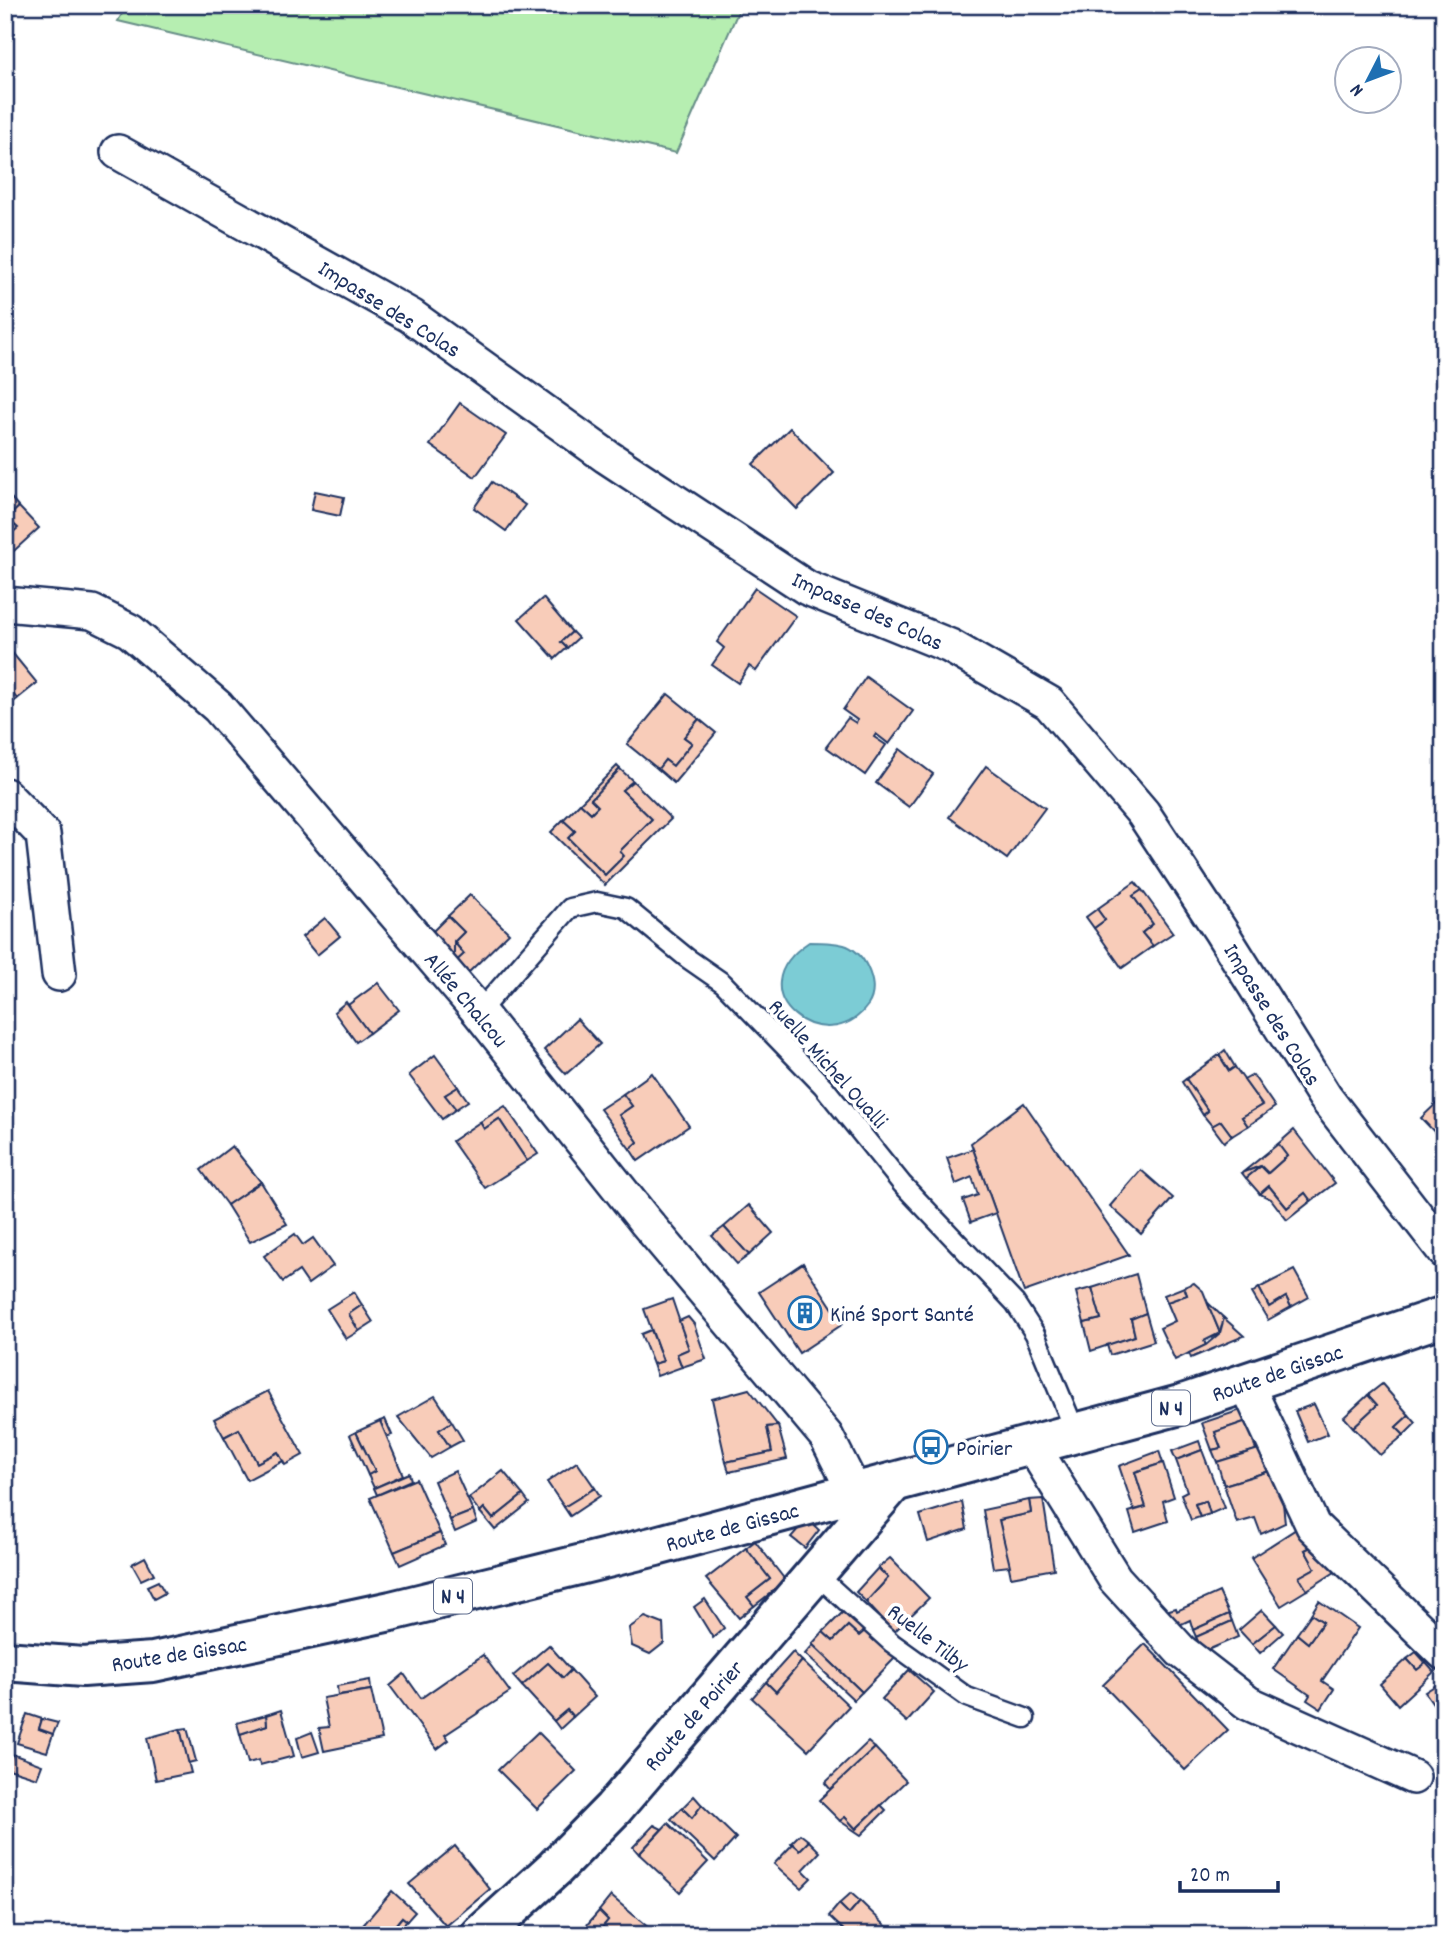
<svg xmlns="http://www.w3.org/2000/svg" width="1449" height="1940" viewBox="0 0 1449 1940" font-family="Dekko,sans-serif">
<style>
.green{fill:#b6eeb1;stroke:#688e88;stroke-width:2}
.water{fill:#7cccd5;stroke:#558da5;stroke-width:2}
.building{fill:#f8ccb9;stroke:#1b2f5e;stroke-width:2}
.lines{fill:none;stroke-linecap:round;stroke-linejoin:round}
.service-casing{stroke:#1b2f5e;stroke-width:23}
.minor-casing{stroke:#1b2f5e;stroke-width:38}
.secondary-casing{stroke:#1b2f5e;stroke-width:44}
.primary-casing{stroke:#1b2f5e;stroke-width:44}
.service{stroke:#fff;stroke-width:18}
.minor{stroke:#fff;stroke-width:33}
.secondary{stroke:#fff;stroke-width:38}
.primary{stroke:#fff;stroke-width:38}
.labels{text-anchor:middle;stroke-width:7;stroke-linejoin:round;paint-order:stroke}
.shield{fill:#fff;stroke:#5f6d8e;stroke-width:2}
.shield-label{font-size:21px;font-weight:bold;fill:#1b2f5e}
.street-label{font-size:23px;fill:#1b2f5e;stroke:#fff}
.poi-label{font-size:23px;fill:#1b2f5e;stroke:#fff;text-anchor:start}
</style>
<rect width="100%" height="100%" fill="#fff"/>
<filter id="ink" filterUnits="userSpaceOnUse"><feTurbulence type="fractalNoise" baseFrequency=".0143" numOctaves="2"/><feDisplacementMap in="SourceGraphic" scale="14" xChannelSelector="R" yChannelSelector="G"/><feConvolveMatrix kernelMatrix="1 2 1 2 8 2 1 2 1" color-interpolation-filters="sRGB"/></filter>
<g filter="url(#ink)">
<polygon class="green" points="127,5 741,5 676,153 118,21"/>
<path class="water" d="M809,942c12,0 27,0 38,4 20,9 33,41 21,59 -41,58 -136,-12 -59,-63z"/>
<g class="building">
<polygon points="460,403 506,435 475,477 430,445"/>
<polygon points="790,428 834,473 797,509 753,464"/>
<polygon points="492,482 525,505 506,531 474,508"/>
<polygon points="5,491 19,507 7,518 18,528 5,539"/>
<polygon points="315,491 344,497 340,516 311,510"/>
<polygon points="19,507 39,528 5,559 5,539 18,528 7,518"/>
<polygon points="755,588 796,616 756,671 749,666 738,683 712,665 724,648 717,642"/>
<polygon points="543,598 572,632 561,642 567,648 555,659 519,619"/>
<polygon points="572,632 578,638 567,648 561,642"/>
<polygon points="5,644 37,683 17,699 5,684"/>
<polygon points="866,677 913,711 889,744 876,734 874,737 886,745 865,775 826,747 848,718 856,723 857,720 843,710"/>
<polygon points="5,684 17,699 5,709"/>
<polygon points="668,694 699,719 684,737 692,743 673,766 665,760 658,769 627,744"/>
<polygon points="699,719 716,733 674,783 658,769 665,760 673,766 692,743 684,737"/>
<polygon points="900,749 933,774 909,807 876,783"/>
<polygon points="617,766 620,769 591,799 598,806 591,813 580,803"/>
<polygon points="986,766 1045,808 1007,859 949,817"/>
<polygon points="620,769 633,781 622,790 652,819 620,851 624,856 605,875 568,838 575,831 563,820 580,803 591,813 598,806 591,799"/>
<polygon points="633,781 671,819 605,885 551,832 563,820 575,831 568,838 605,875 624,856 620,851 652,819 622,790"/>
<polygon points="1135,882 1142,890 1133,896 1153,924 1142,933 1153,946 1122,968 1094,928 1105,920 1097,909"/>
<polygon points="1142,890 1173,933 1153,946 1142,933 1153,924 1133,896"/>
<polygon points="470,895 509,933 466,975 454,963 464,954 454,942 464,932 448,916"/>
<polygon points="1097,909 1105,920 1094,928 1086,917"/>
<polygon points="448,916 464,932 454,942 454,963 429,935"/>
<polygon points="325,918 340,936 317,955 302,937"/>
<polygon points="454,942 464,954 454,963"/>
<polygon points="378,983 399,1010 369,1033 348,1005"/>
<polygon points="346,1002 369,1033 356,1042 334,1012"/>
<polygon points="577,1019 600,1044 566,1074 544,1050"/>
<polygon points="1225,1050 1235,1067 1229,1071 1219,1055"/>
<polygon points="435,1055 458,1087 445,1095 456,1109 442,1119 409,1075"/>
<polygon points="1219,1055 1229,1071 1235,1067 1262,1105 1242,1117 1248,1126 1232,1136 1221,1121 1212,1126 1203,1115 1208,1111 1186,1079"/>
<polygon points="652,1073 689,1126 638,1161 630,1149 638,1142 619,1115 632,1106 623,1094"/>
<polygon points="1253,1075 1275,1107 1248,1126 1242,1117 1262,1105 1244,1080"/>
<polygon points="1186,1079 1208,1111 1203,1115 1182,1082"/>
<polygon points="458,1087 468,1101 456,1109 445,1095"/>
<polygon points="623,1094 632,1106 619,1115 638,1142 630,1149 600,1109"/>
<polygon points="1444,1096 1444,1135 1441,1139 1421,1118"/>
<polygon points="1024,1103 1129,1255 1024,1292 971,1143"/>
<polygon points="505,1106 538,1154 527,1161 499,1119 484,1129 480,1122"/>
<polygon points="499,1119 527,1161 485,1188 452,1141 480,1122 484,1129"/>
<polygon points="1221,1121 1232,1136 1224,1142 1212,1126"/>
<polygon points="1294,1130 1335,1183 1311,1201 1305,1193 1287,1208 1269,1186 1260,1194 1246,1178 1261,1166 1268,1173 1287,1156 1278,1144"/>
<polygon points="1278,1144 1287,1156 1268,1173 1261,1166 1242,1173"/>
<polygon points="232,1146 261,1182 227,1205 201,1170"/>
<polygon points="973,1149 996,1213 971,1222 963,1200 978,1195 972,1177 956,1184 947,1158"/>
<polygon points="1261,1166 1246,1178 1242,1173"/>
<polygon points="1141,1170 1173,1198 1141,1234 1110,1206"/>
<polygon points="261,1182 287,1224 250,1242 227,1205"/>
<polygon points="1269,1186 1287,1208 1305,1193 1311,1201 1287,1220 1271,1199 1260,1194"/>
<polygon points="749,1205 773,1233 749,1255 724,1227"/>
<polygon points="724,1227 749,1255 737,1264 712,1236"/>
<polygon points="295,1234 303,1245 313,1238 333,1266 308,1284 299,1271 283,1282 264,1256"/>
<polygon points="803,1263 843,1324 799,1353 759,1292"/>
<polygon points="1294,1270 1309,1297 1291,1307 1286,1297 1269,1307 1259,1288"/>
<polygon points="1136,1274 1146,1313 1131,1319 1135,1336 1091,1351 1084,1323 1101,1319 1092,1288"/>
<polygon points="1194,1283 1203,1291 1220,1333 1204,1341 1206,1345 1175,1360 1160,1328 1175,1321 1167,1302 1187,1295 1184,1287"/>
<polygon points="1184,1287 1187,1295 1167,1302 1164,1295"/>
<polygon points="1092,1288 1101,1319 1084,1323 1076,1292"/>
<polygon points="1259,1288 1269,1307 1286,1297 1291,1307 1268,1320 1252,1293"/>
<polygon points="354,1292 362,1305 349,1314 359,1331 346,1339 327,1309"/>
<polygon points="672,1299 689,1349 677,1354 682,1367 657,1376 653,1364 663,1361 644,1309"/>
<polygon points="1207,1302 1224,1318 1220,1333"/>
<polygon points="362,1305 373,1322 359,1331 349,1314"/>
<polygon points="1146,1313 1154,1341 1110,1355 1107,1345 1135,1336 1131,1319"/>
<polygon points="688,1317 694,1324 706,1359 682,1367 677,1354 689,1349 679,1321"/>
<polygon points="1224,1318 1244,1336 1191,1358 1189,1353 1206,1345 1220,1333"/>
<polygon points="651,1330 663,1361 653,1364 641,1334"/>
<polygon points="1382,1384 1409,1415 1396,1427 1404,1435 1380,1455 1353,1427 1377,1405 1368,1395"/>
<polygon points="749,1389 778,1426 767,1427 772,1452 726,1462 712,1399"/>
<polygon points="268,1391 303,1455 285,1465 278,1452 257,1463 239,1429 224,1437 214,1419"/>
<polygon points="1368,1395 1377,1405 1353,1427 1344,1417"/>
<polygon points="435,1396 452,1422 439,1430 450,1447 431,1458 398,1417"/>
<polygon points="1314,1404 1328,1434 1308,1442 1295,1411"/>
<polygon points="1244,1409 1247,1421 1215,1432 1221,1448 1212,1450 1202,1423"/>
<polygon points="1409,1415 1416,1423 1404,1435 1396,1427"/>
<polygon points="385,1419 392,1435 386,1437 380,1421"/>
<polygon points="380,1421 403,1475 374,1488 368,1475 375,1471 356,1432"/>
<polygon points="1247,1421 1256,1450 1217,1462 1212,1450 1221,1448 1215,1432"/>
<polygon points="452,1422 463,1440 450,1447 439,1430"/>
<polygon points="778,1426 787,1459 729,1472 726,1462 772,1452 767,1427"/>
<polygon points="239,1429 257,1463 278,1452 283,1461 247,1480 224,1437"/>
<polygon points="356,1432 375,1471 368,1475 350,1435"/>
<polygon points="1199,1441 1202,1450 1176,1460 1172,1451"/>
<polygon points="1265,1447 1273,1470 1224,1485 1217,1462"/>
<polygon points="1202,1450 1224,1508 1210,1514 1206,1501 1195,1504 1200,1517 1191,1520 1181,1494 1187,1491 1176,1460"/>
<polygon points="1159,1451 1163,1463 1135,1472 1146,1507 1134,1510 1119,1466"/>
<polygon points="577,1462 595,1488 564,1507 547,1482"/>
<polygon points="1163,1463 1174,1497 1163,1501 1168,1521 1135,1532 1129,1512 1146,1507 1135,1472"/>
<polygon points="1273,1470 1283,1503 1285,1523 1261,1534 1255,1518 1237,1523 1224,1485"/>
<polygon points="455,1471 473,1511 450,1520 434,1481"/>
<polygon points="503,1471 523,1495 493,1519 484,1508 480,1512 469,1498"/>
<polygon points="409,1473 411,1480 377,1495 374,1488"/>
<polygon points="416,1479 440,1533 394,1552 370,1498"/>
<polygon points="595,1488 600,1496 570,1516 564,1507"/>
<polygon points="523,1495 529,1503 495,1530 480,1512 484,1508 493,1519"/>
<polygon points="1043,1499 1054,1569 1011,1577 999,1520 1031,1513 1029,1500"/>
<polygon points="1029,1500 1031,1513 999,1520 1010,1566 993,1568 983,1510"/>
<polygon points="1206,1501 1210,1514 1200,1517 1195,1504"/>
<polygon points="962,1502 967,1529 928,1542 920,1515"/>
<polygon points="473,1511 477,1522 455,1532 450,1520"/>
<polygon points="5,1513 13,1517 5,1534"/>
<polygon points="807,1519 819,1530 805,1548 791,1537"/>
<polygon points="1304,1524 1317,1544 1305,1550 1315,1568 1299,1577 1307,1590 1281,1606 1251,1558"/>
<polygon points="440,1533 445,1545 400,1565 394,1552"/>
<polygon points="755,1541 786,1581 754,1606 747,1597 770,1579 746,1548"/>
<polygon points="1317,1544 1335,1572 1307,1590 1299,1577 1315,1568 1305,1550"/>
<polygon points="746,1548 770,1579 747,1597 754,1606 739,1618 706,1579"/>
<polygon points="145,1557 154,1574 141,1580 132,1564"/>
<polygon points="890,1558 929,1598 894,1632 866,1602 888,1578 878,1568"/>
<polygon points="878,1568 888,1578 866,1602 856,1592"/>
<polygon points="158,1581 165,1593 154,1599 147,1586"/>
<polygon points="1219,1592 1229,1614 1193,1630 1190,1620 1173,1628 1166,1611 1176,1608 1177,1611"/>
<polygon points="705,1599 724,1628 713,1638 694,1607"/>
<polygon points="1319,1601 1358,1628 1322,1681 1334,1689 1321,1709 1307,1700 1310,1695 1273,1669 1297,1634 1308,1643 1323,1622 1311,1614"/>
<polygon points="845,1610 866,1630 859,1636 848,1626 833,1641 823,1632"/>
<polygon points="1262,1610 1276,1625 1252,1644 1239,1630"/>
<polygon points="1229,1614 1232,1621 1196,1637 1193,1630"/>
<polygon points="1311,1614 1323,1622 1308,1643 1297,1634"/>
<polygon points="645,1617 663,1624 664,1643 650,1654 632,1646 629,1628"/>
<polygon points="1232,1621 1238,1637 1203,1652 1196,1637"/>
<polygon points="1276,1625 1283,1633 1260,1653 1252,1644"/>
<polygon points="848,1626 859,1636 866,1630 896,1657 862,1692 812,1644 823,1632 833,1641"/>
<polygon points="1145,1644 1228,1730 1185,1770 1103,1685"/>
<polygon points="549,1645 571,1670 563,1678 548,1663 522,1686 513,1676"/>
<polygon points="813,1645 862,1692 854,1700 805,1654"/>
<polygon points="793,1652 802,1661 776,1692 766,1682"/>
<polygon points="1416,1652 1426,1663 1417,1670 1407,1659"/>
<polygon points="483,1655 510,1692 445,1735 449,1740 437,1749 390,1686 404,1674 421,1698"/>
<polygon points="1407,1659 1417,1670 1426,1663 1434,1672 1398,1705 1380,1684"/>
<polygon points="802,1661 849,1706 808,1750 752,1698 766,1682 776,1692"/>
<polygon points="548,1663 563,1678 571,1670 595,1697 573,1717 567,1710 554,1721 522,1686"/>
<polygon points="909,1670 934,1692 907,1722 882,1699"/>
<polygon points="370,1680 371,1690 338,1695 337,1686"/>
<polygon points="1444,1680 1444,1719 1425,1692"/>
<polygon points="371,1690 382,1739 324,1751 319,1728 329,1727 323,1698"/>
<polygon points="281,1710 294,1756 260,1765 259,1760 248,1763 240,1734 267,1725 266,1715"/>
<polygon points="567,1710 573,1717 560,1729 554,1721"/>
<polygon points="27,1714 42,1719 39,1729 53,1734 47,1752 17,1743"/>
<polygon points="266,1715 267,1725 240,1734 237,1723"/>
<polygon points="42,1719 58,1723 53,1734 39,1729"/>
<polygon points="187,1728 196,1761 188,1763 180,1729"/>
<polygon points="180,1729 191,1773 156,1780 147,1738"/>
<polygon points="312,1732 319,1752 302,1757 297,1738"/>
<polygon points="538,1732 576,1771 537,1809 498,1770"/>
<polygon points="868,1742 875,1748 831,1790 825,1783"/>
<polygon points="875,1748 906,1781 856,1829 845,1817 840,1821 819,1800"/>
<polygon points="12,1754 42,1765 37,1778 9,1769"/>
<polygon points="694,1796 702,1805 692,1818 682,1808"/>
<polygon points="702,1805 736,1838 715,1861 671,1819 682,1808 692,1818"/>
<polygon points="881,1805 886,1810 861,1835 840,1821 845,1817 856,1829"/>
<polygon points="668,1823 708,1862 680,1892 639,1854"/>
<polygon points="654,1825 662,1829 639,1854 633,1847"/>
<polygon points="800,1834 809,1841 800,1850 791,1843"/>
<polygon points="809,1841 820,1852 803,1870 811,1878 801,1888 774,1864 793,1844 800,1850"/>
<polygon points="455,1846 490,1889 446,1926 409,1884"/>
<polygon points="392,1891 415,1912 407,1921 402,1917 387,1935 363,1935 359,1930"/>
<polygon points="851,1893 860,1901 849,1914 839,1904"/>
<polygon points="611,1896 657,1935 596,1935 608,1920 599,1911"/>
<polygon points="860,1901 888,1928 882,1935 849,1935 829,1916 839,1904 849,1914"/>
<polygon points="599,1911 608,1920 596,1935 578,1935"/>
<polygon points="402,1917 407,1921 395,1935 387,1935"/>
</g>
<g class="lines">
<defs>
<g id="service">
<polyline points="479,1012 570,908 597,902 626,908 687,958 723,983 823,1086 902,1184 1015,1303 1035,1334 1076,1433"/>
<polyline points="816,1574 892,1643 967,1697 1025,1718"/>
</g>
<g id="minor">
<polyline points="118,152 411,316 606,456 807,588 950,646 1049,703 1143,813 1220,930 1325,1097 1444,1251"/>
<polyline points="5,604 92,612 130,631 218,707 479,1012 645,1221 826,1436 855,1493"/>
<polyline points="5,795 43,834 59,974"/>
<polyline points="1246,1383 1313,1526 1444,1653"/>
<polyline points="1032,1445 1115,1579 1181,1651 1248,1703 1413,1777"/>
</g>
<polyline id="secondary" points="481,1935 555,1868 613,1809 893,1483"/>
<polyline id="primary" points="5,1661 83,1667 153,1662 391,1611 656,1546 1180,1405 1444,1316"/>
</defs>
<use href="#service" class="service-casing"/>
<use href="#minor" class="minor-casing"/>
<use href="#secondary" class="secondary-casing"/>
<use href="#primary" class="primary-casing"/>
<use href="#service" class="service"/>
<use href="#minor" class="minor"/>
<use href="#secondary" class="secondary"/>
<use href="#primary" class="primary"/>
</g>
</g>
<defs>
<symbol id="building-ring" viewBox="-11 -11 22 22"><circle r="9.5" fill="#fff" stroke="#1f6fb2" stroke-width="1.5"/><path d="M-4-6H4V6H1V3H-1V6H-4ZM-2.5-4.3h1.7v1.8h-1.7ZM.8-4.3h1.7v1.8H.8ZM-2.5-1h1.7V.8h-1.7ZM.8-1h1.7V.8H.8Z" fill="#1f6fb2"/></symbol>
<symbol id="bus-ring" viewBox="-11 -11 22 22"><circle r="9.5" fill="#fff" stroke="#1f6fb2" stroke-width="1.5"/><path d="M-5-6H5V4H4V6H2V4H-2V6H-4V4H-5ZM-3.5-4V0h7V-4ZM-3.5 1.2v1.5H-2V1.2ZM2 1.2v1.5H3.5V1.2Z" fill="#1f6fb2"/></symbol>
</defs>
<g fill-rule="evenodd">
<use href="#building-ring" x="786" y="1294" width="38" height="38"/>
<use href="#bus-ring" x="912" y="1428" width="38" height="38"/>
</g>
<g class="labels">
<g class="shield">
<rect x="1152" y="1390.5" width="38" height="35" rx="5"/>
<rect x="434" y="1578.5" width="38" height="35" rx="5"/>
</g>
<g class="shield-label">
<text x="1171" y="1415">N 4</text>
<text x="453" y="1603">N 4</text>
</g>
<g class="street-label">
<text transform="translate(390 308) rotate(32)" y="8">Impasse des Colas</text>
<text transform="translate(868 610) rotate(24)" y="8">Impasse des Colas</text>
<text transform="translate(467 999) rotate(50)" y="8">Allée Chalcou</text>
<text transform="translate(1273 1014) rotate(58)" y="8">Impasse des Colas</text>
<text transform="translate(829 1063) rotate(48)" y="8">Ruelle Michel Oualli</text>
<text transform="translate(1277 1372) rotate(-19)" y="8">Route de Gissac</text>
<text transform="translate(732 1526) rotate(-15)" y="8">Route de Gissac</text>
<text transform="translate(929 1637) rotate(38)" y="8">Ruelle Tilby</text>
<text transform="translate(179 1653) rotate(-9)" y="8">Route de Gissac</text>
<text transform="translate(693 1715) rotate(-49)" y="8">Route de Poirier</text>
</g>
<g class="poi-label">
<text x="830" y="1321">Kiné Sport Santé</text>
<text x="956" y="1455">Poirier</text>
</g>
</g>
<rect width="1449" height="1940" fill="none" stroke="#fff" stroke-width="28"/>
<rect x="14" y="14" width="1421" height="1912" fill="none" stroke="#1b2f5e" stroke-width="2.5" filter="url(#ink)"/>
<g transform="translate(1368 80) rotate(228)"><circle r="33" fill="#ffffff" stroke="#a4acbf" stroke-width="2"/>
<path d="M0-5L12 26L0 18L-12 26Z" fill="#1f6fb2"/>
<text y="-10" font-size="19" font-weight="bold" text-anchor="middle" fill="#1b2f5e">N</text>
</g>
<path d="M1180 1881v10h98v-10" fill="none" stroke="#1b2f5e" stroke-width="3.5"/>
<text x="1190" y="1881" font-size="21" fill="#1b2f5e" stroke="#ffffff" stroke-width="5" paint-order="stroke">20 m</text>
</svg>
